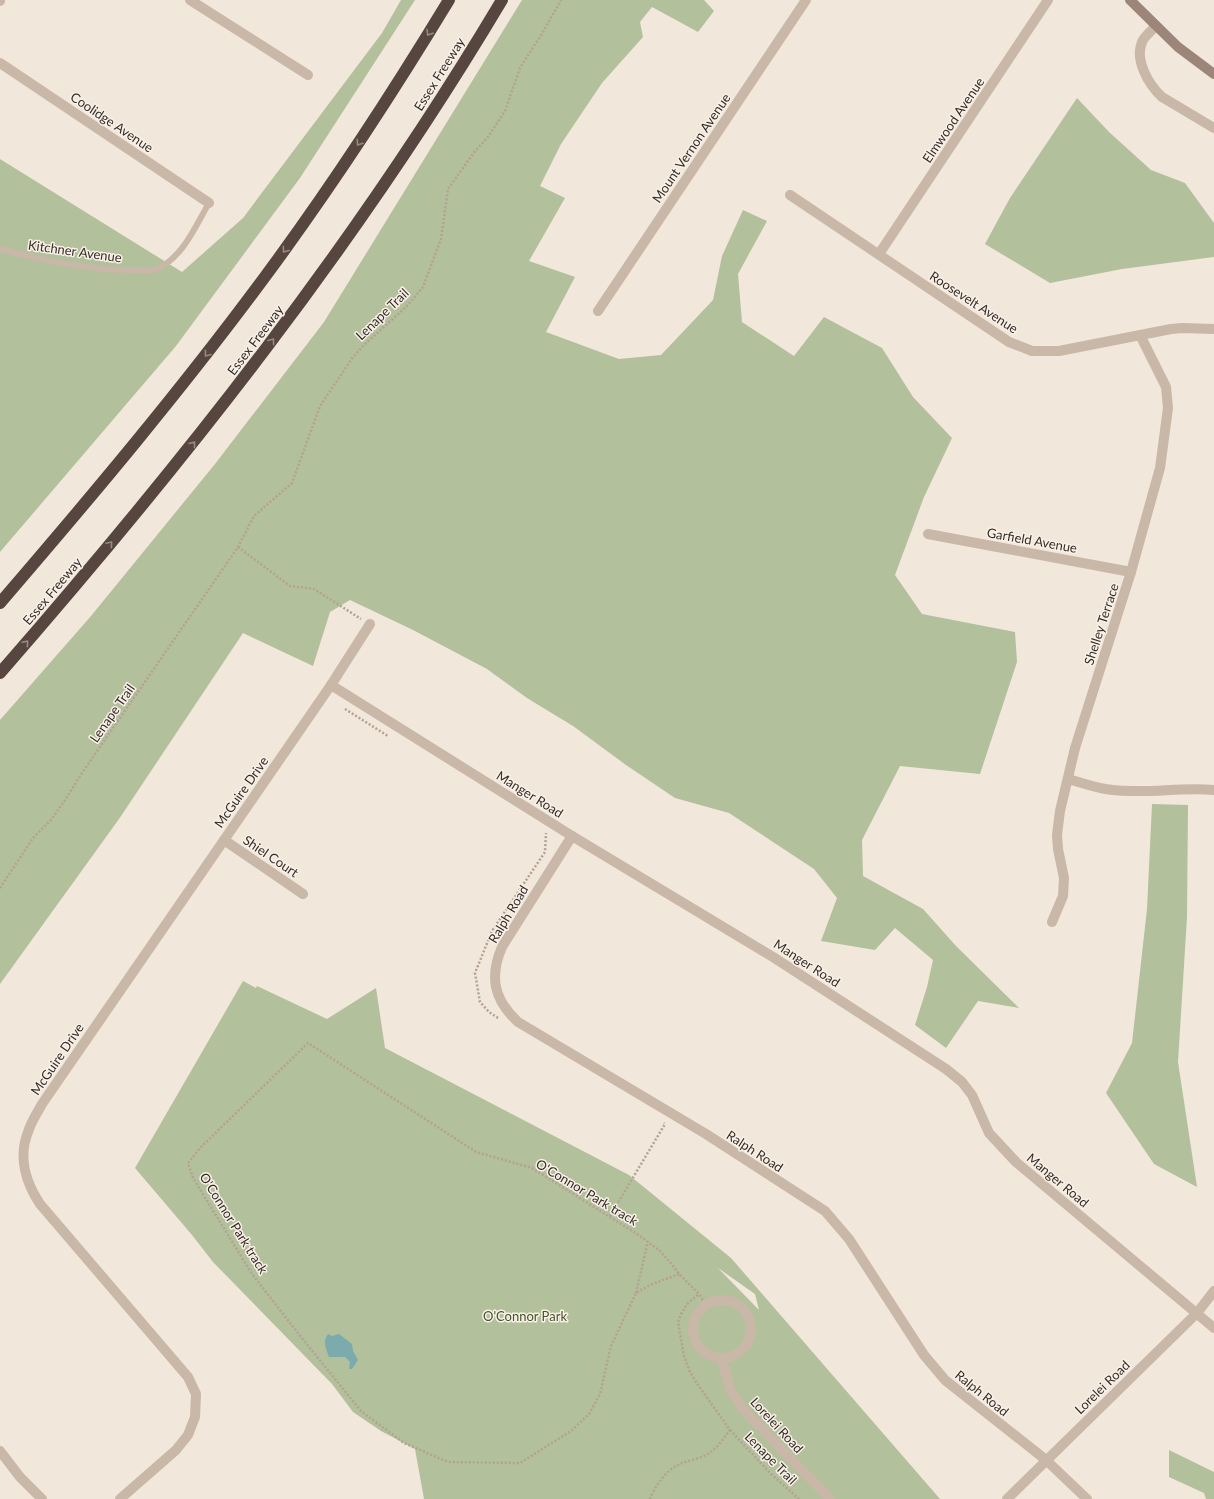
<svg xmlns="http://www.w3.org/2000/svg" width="1214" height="1499" viewBox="0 0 1214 1499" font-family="Lato,sans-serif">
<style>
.green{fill:#b3c09c;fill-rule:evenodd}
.water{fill:#7babad}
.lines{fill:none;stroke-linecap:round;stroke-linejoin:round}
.path{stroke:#b4a192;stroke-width:2.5;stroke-dasharray:2 2;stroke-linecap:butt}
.lane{stroke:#c9b7a7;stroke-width:6}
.street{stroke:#c9b7a7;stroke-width:10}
.secondary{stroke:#9c8679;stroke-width:10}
.highway{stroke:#56463f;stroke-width:12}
.oneway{stroke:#978a82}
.labels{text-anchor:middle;stroke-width:3;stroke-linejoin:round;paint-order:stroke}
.street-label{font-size:13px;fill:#352c28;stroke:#f9f1e7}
.park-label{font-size:13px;fill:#45532c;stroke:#f9f1e7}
</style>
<rect width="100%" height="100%" fill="#f1e7db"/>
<g class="green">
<polygon points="401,0 415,0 300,178 176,346 0,552 0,159 182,272 243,218 382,33"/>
<polygon points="522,0 704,0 714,11 698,32 652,7 640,22 643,37 602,83 561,144 540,186 565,198 529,261 575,277 546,332 619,359 661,355 713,300 722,256 743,210 767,221 738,274 742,322 794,356 824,317 882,348 913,397 952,438 924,497 895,575 922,614 1015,632 1017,662 980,774 900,766 862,840 863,876 923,909 956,946 1019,1008 978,1001 946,1048 915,1025 927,987 933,960 895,928 875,950 821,941 837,898 814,869 729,813 675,798 626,765 573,726 527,698 487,669 413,630 350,600 330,612 313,666 243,633 119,819 0,984 0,720 91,616 215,464 324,322"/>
<polygon points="1077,98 1109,132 1151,170 1185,183 1214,223 1214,257 1122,269 1050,283 985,244 1010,198"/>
<polygon points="1152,804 1188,805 1187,917 1178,1062 1197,1187 1154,1164 1106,1093 1132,1043 1147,909"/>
<path d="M243,981l13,7 1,-2 70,33 49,-31 9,60 244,127 102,83 209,241h-516l-9,-50 -34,-18 -28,-19 -21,-28 -119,-122 -21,-27 -57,-67zM718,1268l37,26 4,16z"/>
<polygon points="1169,1450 1214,1472 1214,1499 1206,1499 1204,1493 1169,1477"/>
</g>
<path class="water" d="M328,1334l4,2 7,-2 13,10 1,7 5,9 -6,9h-3l1,-7 -5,-5h-16c-3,-9 -7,-15 -1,-23z"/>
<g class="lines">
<g class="path">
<polyline points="238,547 290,586 314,589 361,619"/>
<polyline points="345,709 388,736"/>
<polyline points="0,888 33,838 51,820 65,800 82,773 238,547 254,516 292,483 320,406 353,357 363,346 406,307 423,287 441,239 448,189 475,151 488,137 505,111 520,68 543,32 561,0"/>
<polyline points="498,1018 489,1012 480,1002 475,973 492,931 545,852 546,833"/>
<polyline points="610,1216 665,1124 664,1123"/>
<polyline points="679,1274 650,1285 636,1293 611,1346 600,1394 589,1414 571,1431 520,1463 448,1462 404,1443 361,1411 301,1337 252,1274 193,1178 188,1163 200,1148 308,1043 476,1152 532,1168 637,1234 659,1250 670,1262 679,1274 699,1294 706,1305"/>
<polyline points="636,1293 648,1241"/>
<polyline points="730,1430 771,1474 799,1499"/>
<path d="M650,1499c5,-13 16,-29 30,-35 9,-4 21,-5 29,-11 8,-5 15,-15 21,-23l-32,-45 -8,-13 -6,-16 -6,-34 3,-8 6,-10 12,-10"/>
</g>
<path class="lane" d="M0,249c45,12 92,22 139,21 5,0 13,1 18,-1 26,-12 38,-42 52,-66"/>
<g class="street">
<polyline points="190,0 308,75"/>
<polyline points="0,1 0,0"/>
<path d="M1156,26c-4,4 -10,9 -13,14 -10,19 6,45 19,57l52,31"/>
<polyline points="0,63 209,203"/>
<polyline points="790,195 1009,342 1032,351 1059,351 1171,329 1182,328 1214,329"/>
<polyline points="879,254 1048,0"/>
<polyline points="598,311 806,0"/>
<polyline points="928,534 1131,572"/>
<polyline points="331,685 572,836 773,957 946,1069 962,1082 972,1095 989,1133 1016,1162 1214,1328"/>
<path d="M1068,779c15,4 30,10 45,11 34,4 67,-3 101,0"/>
<path d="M572,836l-70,111c-13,30 -8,53 16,75l188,112 119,77 24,28 75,116 21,25 101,80 41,39"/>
<polyline points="224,840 303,894"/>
<polyline points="1052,922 1063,896 1064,878 1058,849 1057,835 1060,811 1075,748 1131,572 1160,468 1168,408 1166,387 1140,335"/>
<circle cx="722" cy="1329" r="29"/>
<polyline points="721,1358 731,1391 742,1408 830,1499"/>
<polyline points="0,1451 20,1477 42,1499"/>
<path d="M120,1499l56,-49 12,-15 7,-18 1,-23 -8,-17 -148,-173c-14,-21 -22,-47 -12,-72 3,-10 9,-19 14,-28l289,-419 39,-61"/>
<polyline points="1007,1499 1197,1313 1214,1291"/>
</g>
<polyline class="secondary" points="1130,0 1178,47 1214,74"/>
<g class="highway">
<path d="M0,603c92,-107 183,-215 267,-329 65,-88 125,-180 182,-274"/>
<path d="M0,673c185,-212 358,-431 502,-673"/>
</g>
</g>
<defs><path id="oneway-chevron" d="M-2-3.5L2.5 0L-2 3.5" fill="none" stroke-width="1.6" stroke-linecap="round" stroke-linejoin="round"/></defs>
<g class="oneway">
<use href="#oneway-chevron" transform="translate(429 33) rotate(122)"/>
<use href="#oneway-chevron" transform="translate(359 143) rotate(124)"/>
<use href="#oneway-chevron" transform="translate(285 250) rotate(126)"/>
<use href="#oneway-chevron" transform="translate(272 341) rotate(-53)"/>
<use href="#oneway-chevron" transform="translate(207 354) rotate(127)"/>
<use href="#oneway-chevron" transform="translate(193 444) rotate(-52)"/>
<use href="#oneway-chevron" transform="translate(110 544) rotate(-50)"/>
<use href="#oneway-chevron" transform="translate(26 643) rotate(-49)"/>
</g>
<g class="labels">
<g class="street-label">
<text transform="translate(439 74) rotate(-58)" y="5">Essex Freeway</text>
<text transform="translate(953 120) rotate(-56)" y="5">Elmwood Avenue</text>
<text transform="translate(112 122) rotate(34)" y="5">Coolidge Avenue</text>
<text transform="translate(691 148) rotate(-56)" y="5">Mount Vernon Avenue</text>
<text transform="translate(75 251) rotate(8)" y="5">Kitchner Avenue</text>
<text transform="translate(974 302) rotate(33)" y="5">Roosevelt Avenue</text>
<text transform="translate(382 314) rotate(-44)" y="5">Lenape Trail</text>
<text transform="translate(255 340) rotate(-53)" y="5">Essex Freeway</text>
<text transform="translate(1032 540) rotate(10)" y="5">Garfield Avenue</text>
<text transform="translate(52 591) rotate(-50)" y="5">Essex Freeway</text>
<text transform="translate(1101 624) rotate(-72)" y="5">Shelley Terrace</text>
<text transform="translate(112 713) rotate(-55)" y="5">Lenape Trail</text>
<text transform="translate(241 792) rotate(-55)" y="5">McGuire Drive</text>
<text transform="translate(530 794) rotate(32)" y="5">Manger Road</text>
<text transform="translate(271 856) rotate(34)" y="5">Shiel Court</text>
<text transform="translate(508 914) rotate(-59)" y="5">Ralph Road</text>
<text transform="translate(807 963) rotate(33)" y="5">Manger Road</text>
<text transform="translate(57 1059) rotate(-56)" y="5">McGuire Drive</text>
<text transform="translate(755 1151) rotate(33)" y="5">Ralph Road</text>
<text transform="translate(1058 1180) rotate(40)" y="5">Manger Road</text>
<text transform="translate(587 1192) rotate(31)" y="5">O'Connor Park track</text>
<text transform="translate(234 1223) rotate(58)" y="5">O'Connor Park track</text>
<text transform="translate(1102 1387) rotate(-44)" y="5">Lorelei Road</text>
<text transform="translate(982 1393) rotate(39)" y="5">Ralph Road</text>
<text transform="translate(777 1425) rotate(47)" y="5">Lorelei Road</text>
<text transform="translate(771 1458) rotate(45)" y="5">Lenape Trail</text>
</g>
<g class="park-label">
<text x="525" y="1321">O'Connor Park</text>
</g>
</g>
</svg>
